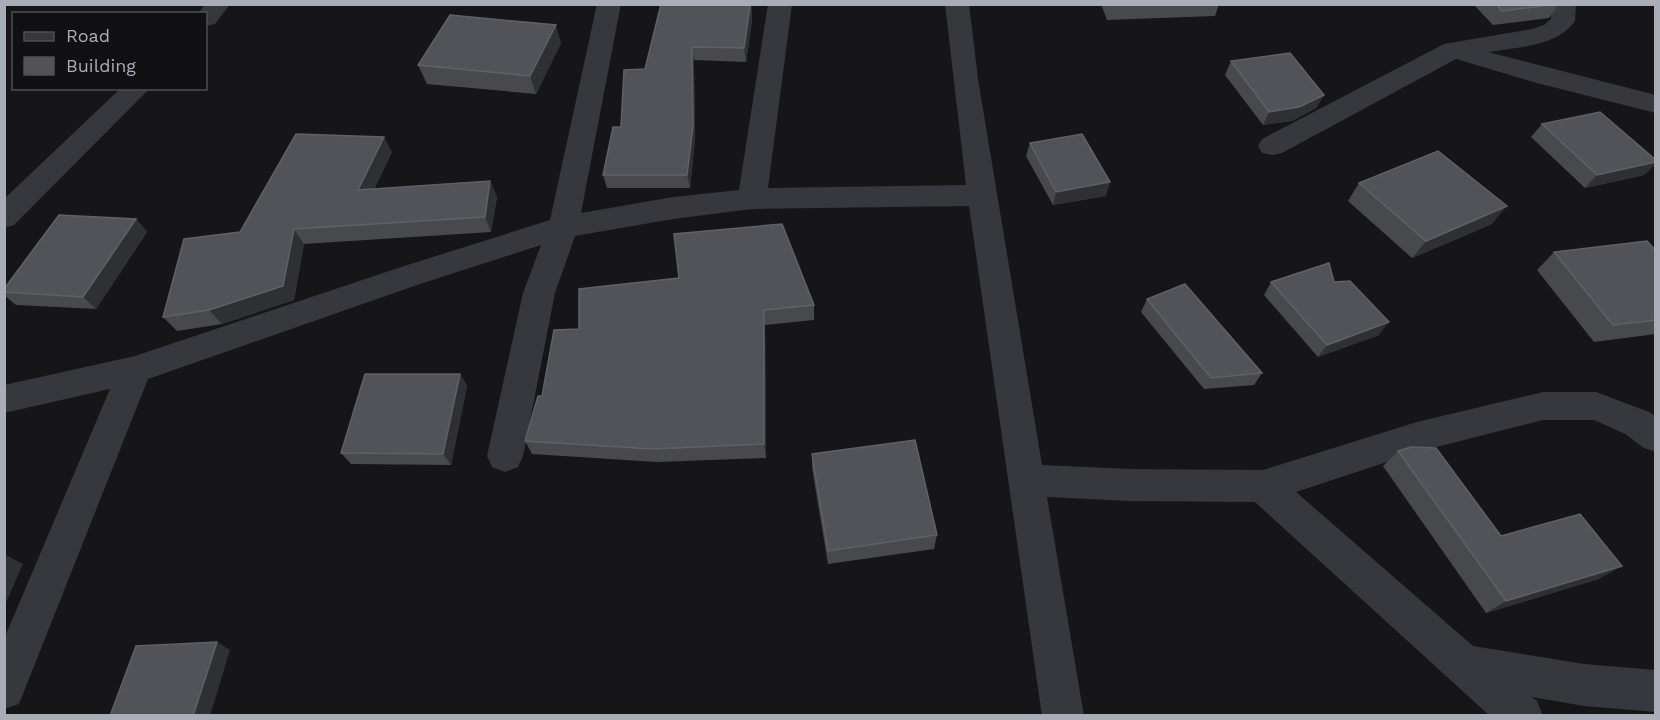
<svg xmlns="http://www.w3.org/2000/svg" width="1660" height="720" viewBox="0 0 1660 720" font-family="'Work Sans',sans-serif">
<style>
.lines{fill:none;stroke-linecap:round;stroke-linejoin:round}
.minor{fill:#37383d;fill-rule:evenodd}
.wall{fill:#47494d}
.shaded-wall{fill:#2f3033}
.building{fill:#525359;stroke:#5f6168;stroke-width:1.5}
</style>
<rect width="100%" height="100%" fill="#161618"/>
<g class="lines">
<g class="minor">
<polygon points="205,4 230,4 215,24 206,26 206,14 198,14"/>
<polygon points="597,4 621,4 581,213 673,197 739,190 768,4 792,4 768,188 966,185 945,4 969,4 978,79 1042,465 1130,469 1263,470 1417,422 1543,392 1596,392 1649,412 1656,417 1656,452 1644,448 1625,434 1594,420 1543,420 1417,452 1296,492 1473,646 1584,664 1656,670 1656,712 1584,706 1532,697 1537,701 1543,716 1490,716 1255,502 1130,501 1047,497 1084,716 1042,716 969,206 752,209 673,219 575,236 555,293 523,456 518,467 505,472 492,467 487,456 523,293 541,245 417,285 148,379 19,704 4,709 4,639 110,389 4,413 4,385 135,356 395,269 550,220"/>
<path d="M1552,4h24l-1,17c-18,26 -58,26 -87,31l168,43v18l-119,-30 -81,-24 -174,94 -10,2 -10,-2 -4,-7 4,-7 182,-95 88,-15 12,-4 7,-6z"/>
<polygon points="121,88 150,88 14,225 4,228 4,199"/>
</g>
</g>
<g class="wall">
<polygon points="661,4 751,4 752,20 746,62 694,60 695,139 690,188 607,188 603,175 621,127 645,69"/>
<polygon points="1101,4 1219,4 1215,16 1107,20"/>
<polygon points="1473,4 1559,4 1549,18 1493,25"/>
<polygon points="561,43 536,94 427,84 418,65"/>
<polygon points="1231,61 1324,95 1316,108 1292,121 1263,125 1225,75"/>
<polygon points="1542,124 1656,160 1656,163 1644,175 1585,188 1531,137"/>
<polygon points="1030,143 1106,196 1053,205 1026,156"/>
<polygon points="392,152 374,189 490,181 497,197 491,232 304,244 294,300 222,324 177,331 163,317"/>
<polygon points="1359,183 1492,224 1412,258 1348,201"/>
<polygon points="136,219 147,232 96,309 16,305 4,295 4,289"/>
<polygon points="1656,251 1656,334 1594,342 1537,270 1554,252"/>
<polygon points="1271,282 1334,282 1379,335 1318,357 1264,295"/>
<polygon points="1147,299 1262,373 1254,385 1204,389 1141,312"/>
<polygon points="814,305 814,320 765,325 766,458 657,462 532,454 525,441 542,396 579,329"/>
<polygon points="460,374 467,386 451,465 351,464 341,453"/>
<polygon points="1398,451 1501,536 1599,579 1486,613 1383,466"/>
<polygon points="812,454 937,535 934,549 828,564 812,468"/>
</g>
<g class="shaded-wall">
<polygon points="750,6 752,20 746,62 744,48"/>
<polygon points="556,25 561,43 536,94 530,76"/>
<polygon points="692,47 694,60 695,139 690,188 687,175"/>
<polygon points="1324,95 1316,108 1292,121 1263,125 1269,112"/>
<polygon points="384,137 392,152 367,205 358,190"/>
<polygon points="1656,162 1656,163 1644,175 1585,188 1597,175"/>
<polygon points="490,181 497,197 491,232 485,217"/>
<polygon points="1110,182 1106,196 1053,205 1056,192"/>
<polygon points="1507,206 1492,224 1412,258 1426,241"/>
<polygon points="136,219 147,232 96,309 83,297"/>
<polygon points="294,229 304,244 294,300 222,324 209,310"/>
<polygon points="764,310 765,325 766,458 764,444"/>
<polygon points="1389,322 1379,335 1318,357 1327,345"/>
<polygon points="460,374 467,386 451,465 443,454"/>
<polygon points="4,554 23,564 4,607"/>
<polygon points="1622,566 1599,579 1486,613 1506,601"/>
<polygon points="217,642 230,650 210,716 193,716"/>
</g>
<g class="building">
<polygon points="661,4 747,4 747,6 750,6 744,48 692,47 693,126 687,175 603,175 613,127 621,127 624,70 645,69"/>
<polygon points="1496,4 1558,4 1502,11"/>
<polygon points="450,15 556,25 530,76 418,65"/>
<polygon points="1290,53 1324,95 1299,107 1269,112 1231,61"/>
<polygon points="1600,112 1656,160 1656,162 1597,175 1542,124"/>
<polygon points="296,134 384,137 358,190 490,181 485,217 294,229 283,286 209,310 163,317 184,239 240,232"/>
<polygon points="1082,134 1110,182 1056,192 1030,143"/>
<polygon points="1438,151 1507,206 1426,241 1359,183"/>
<polygon points="59,215 136,219 83,297 4,292 4,289"/>
<polygon points="782,224 814,305 764,310 764,444 653,449 525,441 538,396 542,396 554,330 579,329 579,289 679,278 674,234"/>
<polygon points="1647,241 1656,251 1656,320 1613,325 1554,252"/>
<polygon points="1329,263 1334,282 1350,281 1389,322 1327,345 1271,282"/>
<polygon points="1185,284 1262,373 1211,378 1147,299"/>
<polygon points="365,374 460,374 443,454 341,453"/>
<polygon points="915,440 937,535 828,551 812,454"/>
<polygon points="1411,447 1436,448 1501,536 1580,514 1622,566 1506,601 1398,451"/>
<polygon points="217,642 193,716 110,716 136,646"/>
</g>
<rect width="1660" height="720" fill="none" stroke="#a8adb8" stroke-width="12"/>
<rect x="12" y="12" width="195" height="78" fill="#111113" stroke="#4d4f55" stroke-width="1.5"/>
<rect x="24" y="32" width="30" height="9" fill="#37383d" stroke="#4d4f55" stroke-width="1.5"/>
<text x="66" y="42" font-size="18" fill="#a8adb8">Road</text>
<rect x="24" y="57" width="30" height="18" fill="#525359" stroke="#4d4f55" stroke-width="1.5"/>
<text x="66" y="72" font-size="18" fill="#a8adb8">Building</text>
</svg>
